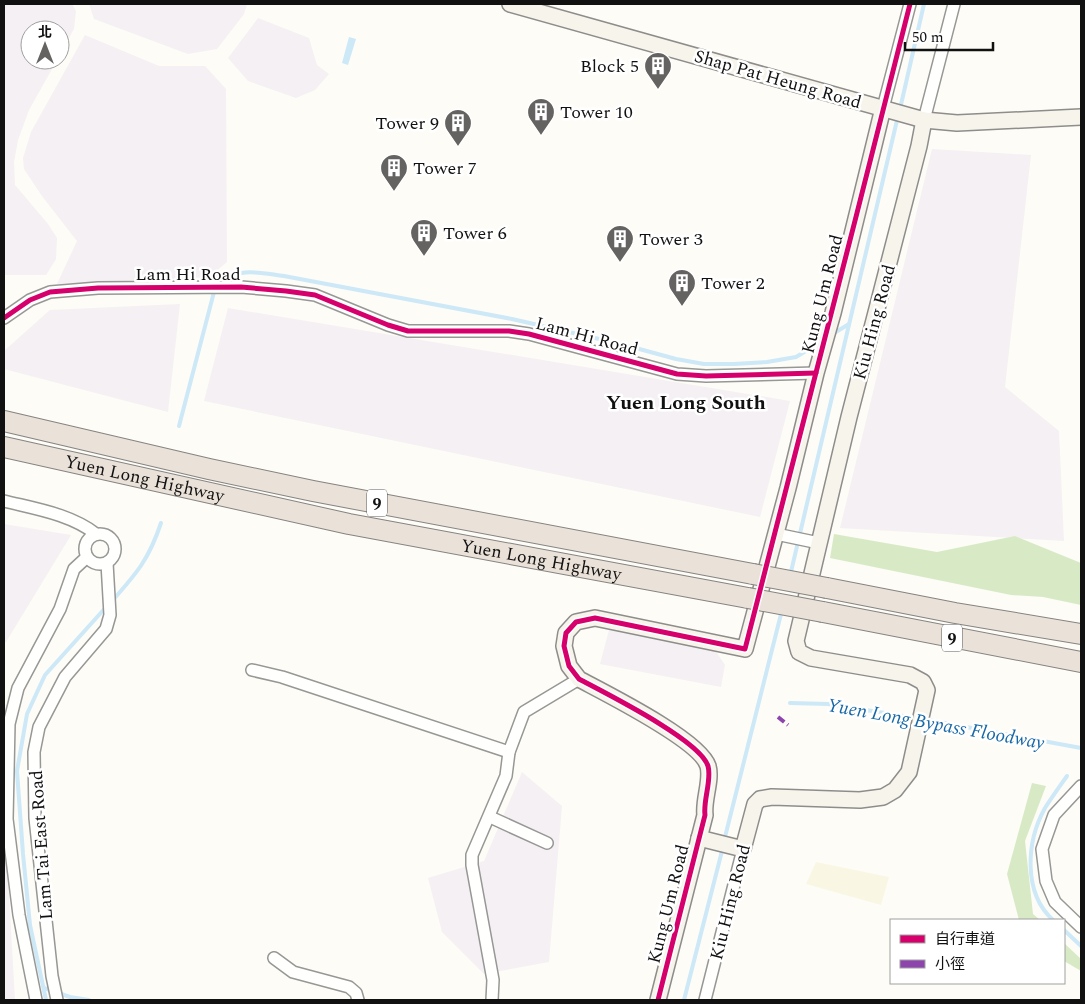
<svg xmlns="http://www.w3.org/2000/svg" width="1085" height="1004" viewBox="0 0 1085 1004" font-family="Spectral,'Noto Sans TC',serif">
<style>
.industrial{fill:#f5f0f3}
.farmland{fill:#f9f7e4}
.forest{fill:#d8eac5}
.water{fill:#cde8f7}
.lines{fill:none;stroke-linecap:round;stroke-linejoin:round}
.stream{stroke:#cde8f7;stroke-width:4}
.street-casing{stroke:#979795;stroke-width:14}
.secondary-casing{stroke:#8e8d8b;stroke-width:18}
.highway-casing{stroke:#858482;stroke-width:22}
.street{stroke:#fffffe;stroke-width:11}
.secondary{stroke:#f6f4eb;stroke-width:15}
.highway{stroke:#eae1d8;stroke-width:20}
.highway-bridge-casing{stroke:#858482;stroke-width:22;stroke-linecap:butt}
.highway-bridge{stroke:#eae1d8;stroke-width:20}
.quiet{stroke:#8e44ad;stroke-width:4;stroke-dasharray:8 4;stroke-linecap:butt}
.cycleway-casing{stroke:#fff;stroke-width:8}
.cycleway{stroke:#d6006c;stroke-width:5}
.labels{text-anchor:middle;stroke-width:5;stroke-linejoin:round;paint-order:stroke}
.shield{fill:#fff;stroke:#585858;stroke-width:1}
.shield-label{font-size:16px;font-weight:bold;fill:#111}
.poi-label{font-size:18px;fill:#111;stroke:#fff;text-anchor:start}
.street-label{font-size:18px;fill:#111;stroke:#fff}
.water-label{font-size:19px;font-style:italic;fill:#1768a6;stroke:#fff}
.quarter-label{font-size:20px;font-weight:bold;fill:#111;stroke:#fff}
</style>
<rect width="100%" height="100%" fill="#fdfcf7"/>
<g class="industrial">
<polygon points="4,4 72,4 76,11 74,29 60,54 60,30 30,30 30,60 57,60 29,110 18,140 14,162 15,185 48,224 57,238 56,259 46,275 4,275"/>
<polygon points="89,4 247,4 244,14 217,49 188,54 94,19"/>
<polygon points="258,18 309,38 317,65 329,74 315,90 296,98 248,81 228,58"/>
<polygon points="85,35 159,66 205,66 226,89 227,262 209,277 57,284 77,241 42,196 24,169 23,158 31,132"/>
<polygon points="932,149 1031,155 1005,387 1059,431 1064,541 840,528"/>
<polygon points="180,304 168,412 4,369 4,351 50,310"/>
<polygon points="228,308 790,401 760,517 204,401"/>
<polygon points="4,524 71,535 6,642 4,642"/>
<polygon points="609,630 715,650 725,665 721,687 600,664"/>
<polygon points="522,772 562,806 549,962 484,974 442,932 428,878 484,861"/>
<polygon points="4,806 15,1000 4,1000"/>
</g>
<polygon class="farmland" points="816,862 889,877 881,905 806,884"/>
<g class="forest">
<polygon points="834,534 937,552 1015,536 1081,563 1081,605 1043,597 1011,595 830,558"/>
<polygon points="1032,783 1046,786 1025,841 1033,914 1040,920 1019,920 1007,874"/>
<polygon points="1064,943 1081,959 1081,971 1064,961"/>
</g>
<polygon class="water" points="349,37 356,39 348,65 342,63"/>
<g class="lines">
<g class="stream">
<polyline points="900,109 924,4"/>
<polyline points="831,335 849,324"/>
<path d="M179,426l35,-134c21,-27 40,-20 70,-16l228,43 109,25 55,15 28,5h30l33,-2 29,-5 23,-14"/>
<polyline points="790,576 898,116"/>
<path d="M112,601c25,-28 37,-42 49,-78"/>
<polyline points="790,703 828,704 916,718"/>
<polyline points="923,719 1081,748"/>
<polyline points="724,841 782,610"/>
<path d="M1053,920c-30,-27 -27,-78 -8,-112 7,-11 15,-22 22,-32"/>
<polyline points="1064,930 1081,946"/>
<polyline points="44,988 70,997 89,1000"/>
<polyline points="46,1000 30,925 23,854 17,771 27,714 45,675 107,606"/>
<polyline points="684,1000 723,847"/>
</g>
<defs>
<g id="street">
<polyline points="883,108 910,4"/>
<polyline points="924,120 954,4"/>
<polyline points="4,318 30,300 50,292 98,288 241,287 286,291 315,295 388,325 408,331 509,331 529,334 677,374 706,376 816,373"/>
<path d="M4,501c32,8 66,13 92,33"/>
<circle cx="100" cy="549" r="15"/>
<polyline points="776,534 819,543"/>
<polyline points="252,670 282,677 509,752"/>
<polyline points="1081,786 1054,815 1042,849 1046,881 1055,902 1081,927"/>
<polyline points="490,817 547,843"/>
<polyline points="274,958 293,972 349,987 356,993 358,1000"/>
<polyline points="36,1000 19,915 7,819 9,724 18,688 60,609 74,569 87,557"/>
<polyline points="57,1000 52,976 35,818 34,752 39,727 65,677 106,629 110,615 107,563"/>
<polyline points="492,1000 493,980 472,865 472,855 506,776 509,752 524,712 579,679"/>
<polyline points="705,1000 743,849"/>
</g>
<g id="secondary">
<polyline points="510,4 924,120 957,123 1081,117"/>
<polyline points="699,838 743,849 755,804 760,799 772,797 860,800 883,797 895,790 909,772 927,690 923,682 910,675 811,658 799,652 796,641 849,417 919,146 924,120"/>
<path d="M658,1000l47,-185c-2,-15 7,-35 3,-49 -8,-26 -103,-73 -129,-87l-10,-13 -5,-20 2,-13 10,-11 19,-4 150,31 43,-161 28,-115 17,-60 50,-205"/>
</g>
<g id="highway">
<polyline points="4,421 209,469 313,491 753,574"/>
<path id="s1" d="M4,447l345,77 399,74"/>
<polyline points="827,588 955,613 1081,634"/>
<polyline points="823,612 1081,662"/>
</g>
</defs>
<use href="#street" class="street-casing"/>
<use href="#secondary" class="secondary-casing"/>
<use href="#highway" class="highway-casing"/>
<use href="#street" class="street"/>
<use href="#secondary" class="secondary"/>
<use href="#highway" class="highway"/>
<defs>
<g id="highway-bridge">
<polyline points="753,574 827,588"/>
<polyline points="748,598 823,612"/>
</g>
</defs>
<use href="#highway-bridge" class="highway-bridge-casing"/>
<use href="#highway-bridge" class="highway-bridge"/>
<polyline class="quiet" points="778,717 788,725"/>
<defs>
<g id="cycleway">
<polyline points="4,318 30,300 50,292 98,288 241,287 286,291 315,295 388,325 408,331 509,331 529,334 677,374 706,376 816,373"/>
<path d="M658,1000l47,-185c-2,-15 7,-35 3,-49 -8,-26 -103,-73 -129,-87l-10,-13 -5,-20 2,-13 10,-11 19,-4 150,31c57,-215 110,-430 165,-645"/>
</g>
</defs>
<use href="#cycleway" class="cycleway-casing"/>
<use href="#cycleway" class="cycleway"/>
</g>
<defs>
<symbol id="building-pin" viewBox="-11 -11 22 30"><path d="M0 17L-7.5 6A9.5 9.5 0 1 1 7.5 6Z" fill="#646362" stroke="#fff"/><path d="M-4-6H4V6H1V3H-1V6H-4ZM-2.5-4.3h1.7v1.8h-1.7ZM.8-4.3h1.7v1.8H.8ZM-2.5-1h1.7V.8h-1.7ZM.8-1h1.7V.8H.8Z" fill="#fff"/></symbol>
</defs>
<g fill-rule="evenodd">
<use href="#building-pin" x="642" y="50" width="32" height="43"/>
<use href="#building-pin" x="525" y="96" width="32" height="43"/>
<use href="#building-pin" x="442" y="107" width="32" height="43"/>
<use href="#building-pin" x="378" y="152" width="32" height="43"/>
<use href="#building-pin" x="408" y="217" width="32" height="43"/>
<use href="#building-pin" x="604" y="223" width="32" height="43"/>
<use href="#building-pin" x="666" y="267" width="32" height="43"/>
</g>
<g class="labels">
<g class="shield">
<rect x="367" y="489.5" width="20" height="27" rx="4"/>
<rect x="942" y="624.5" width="20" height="27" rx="4"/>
</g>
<g class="shield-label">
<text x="377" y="509">9</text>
<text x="952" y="644">9</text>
</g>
<g class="poi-label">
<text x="639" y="72" text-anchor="end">Block 5</text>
<text x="560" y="118">Tower 10</text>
<text x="439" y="129" text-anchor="end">Tower 9</text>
<text x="413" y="174">Tower 7</text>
<text x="443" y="239">Tower 6</text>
<text x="639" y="245">Tower 3</text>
<text x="701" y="289">Tower 2</text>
</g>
<g class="street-label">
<text transform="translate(778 79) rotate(16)" y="6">Shap Pat Heung Road</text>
<text x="188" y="280">Lam Hi Road</text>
<text transform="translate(822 294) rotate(-76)" y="6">Kung Um Road</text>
<text transform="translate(874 322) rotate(-75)" y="6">Kiu Hing Road</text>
<text transform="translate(587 336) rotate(15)" y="6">Lam Hi Road</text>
<text dy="6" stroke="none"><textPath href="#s1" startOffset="144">Yuen Long Highway</textPath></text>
<text dy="6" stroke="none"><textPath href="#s1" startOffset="549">Yuen Long Highway</textPath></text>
<text transform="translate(41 845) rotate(-94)" y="6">Lam Tai East Road</text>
<text transform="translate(730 902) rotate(-76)" y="6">Kiu Hing Road</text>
<text transform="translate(668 904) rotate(-76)" y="6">Kung Um Road</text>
</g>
<g class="water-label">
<text transform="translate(936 723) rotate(10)" y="7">Yuen Long Bypass Floodway</text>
</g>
<g class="quarter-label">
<text x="686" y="409">Yuen Long South</text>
</g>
</g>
<rect width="1085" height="1004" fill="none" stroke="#111111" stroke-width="10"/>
<rect x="890" y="919" width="175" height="65" fill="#ffffff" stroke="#a0a0a0"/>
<rect x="900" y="935" width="25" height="8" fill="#d6006c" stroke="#a0a0a0"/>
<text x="935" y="944" font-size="15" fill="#111111">自行車道</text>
<rect x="900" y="960" width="25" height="8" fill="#8e44ad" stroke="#a0a0a0"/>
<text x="935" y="969" font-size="15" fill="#111111">小徑</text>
<g transform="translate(45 45)"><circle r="24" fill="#ffffff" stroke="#a0a0a0"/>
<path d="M0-4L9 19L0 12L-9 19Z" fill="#646362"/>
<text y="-8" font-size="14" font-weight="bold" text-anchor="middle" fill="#111111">北</text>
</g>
<path d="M905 42v8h88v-8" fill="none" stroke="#111111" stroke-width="2.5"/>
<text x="912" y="42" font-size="15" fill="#111111" stroke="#ffffff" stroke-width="4" paint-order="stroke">50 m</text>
</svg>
